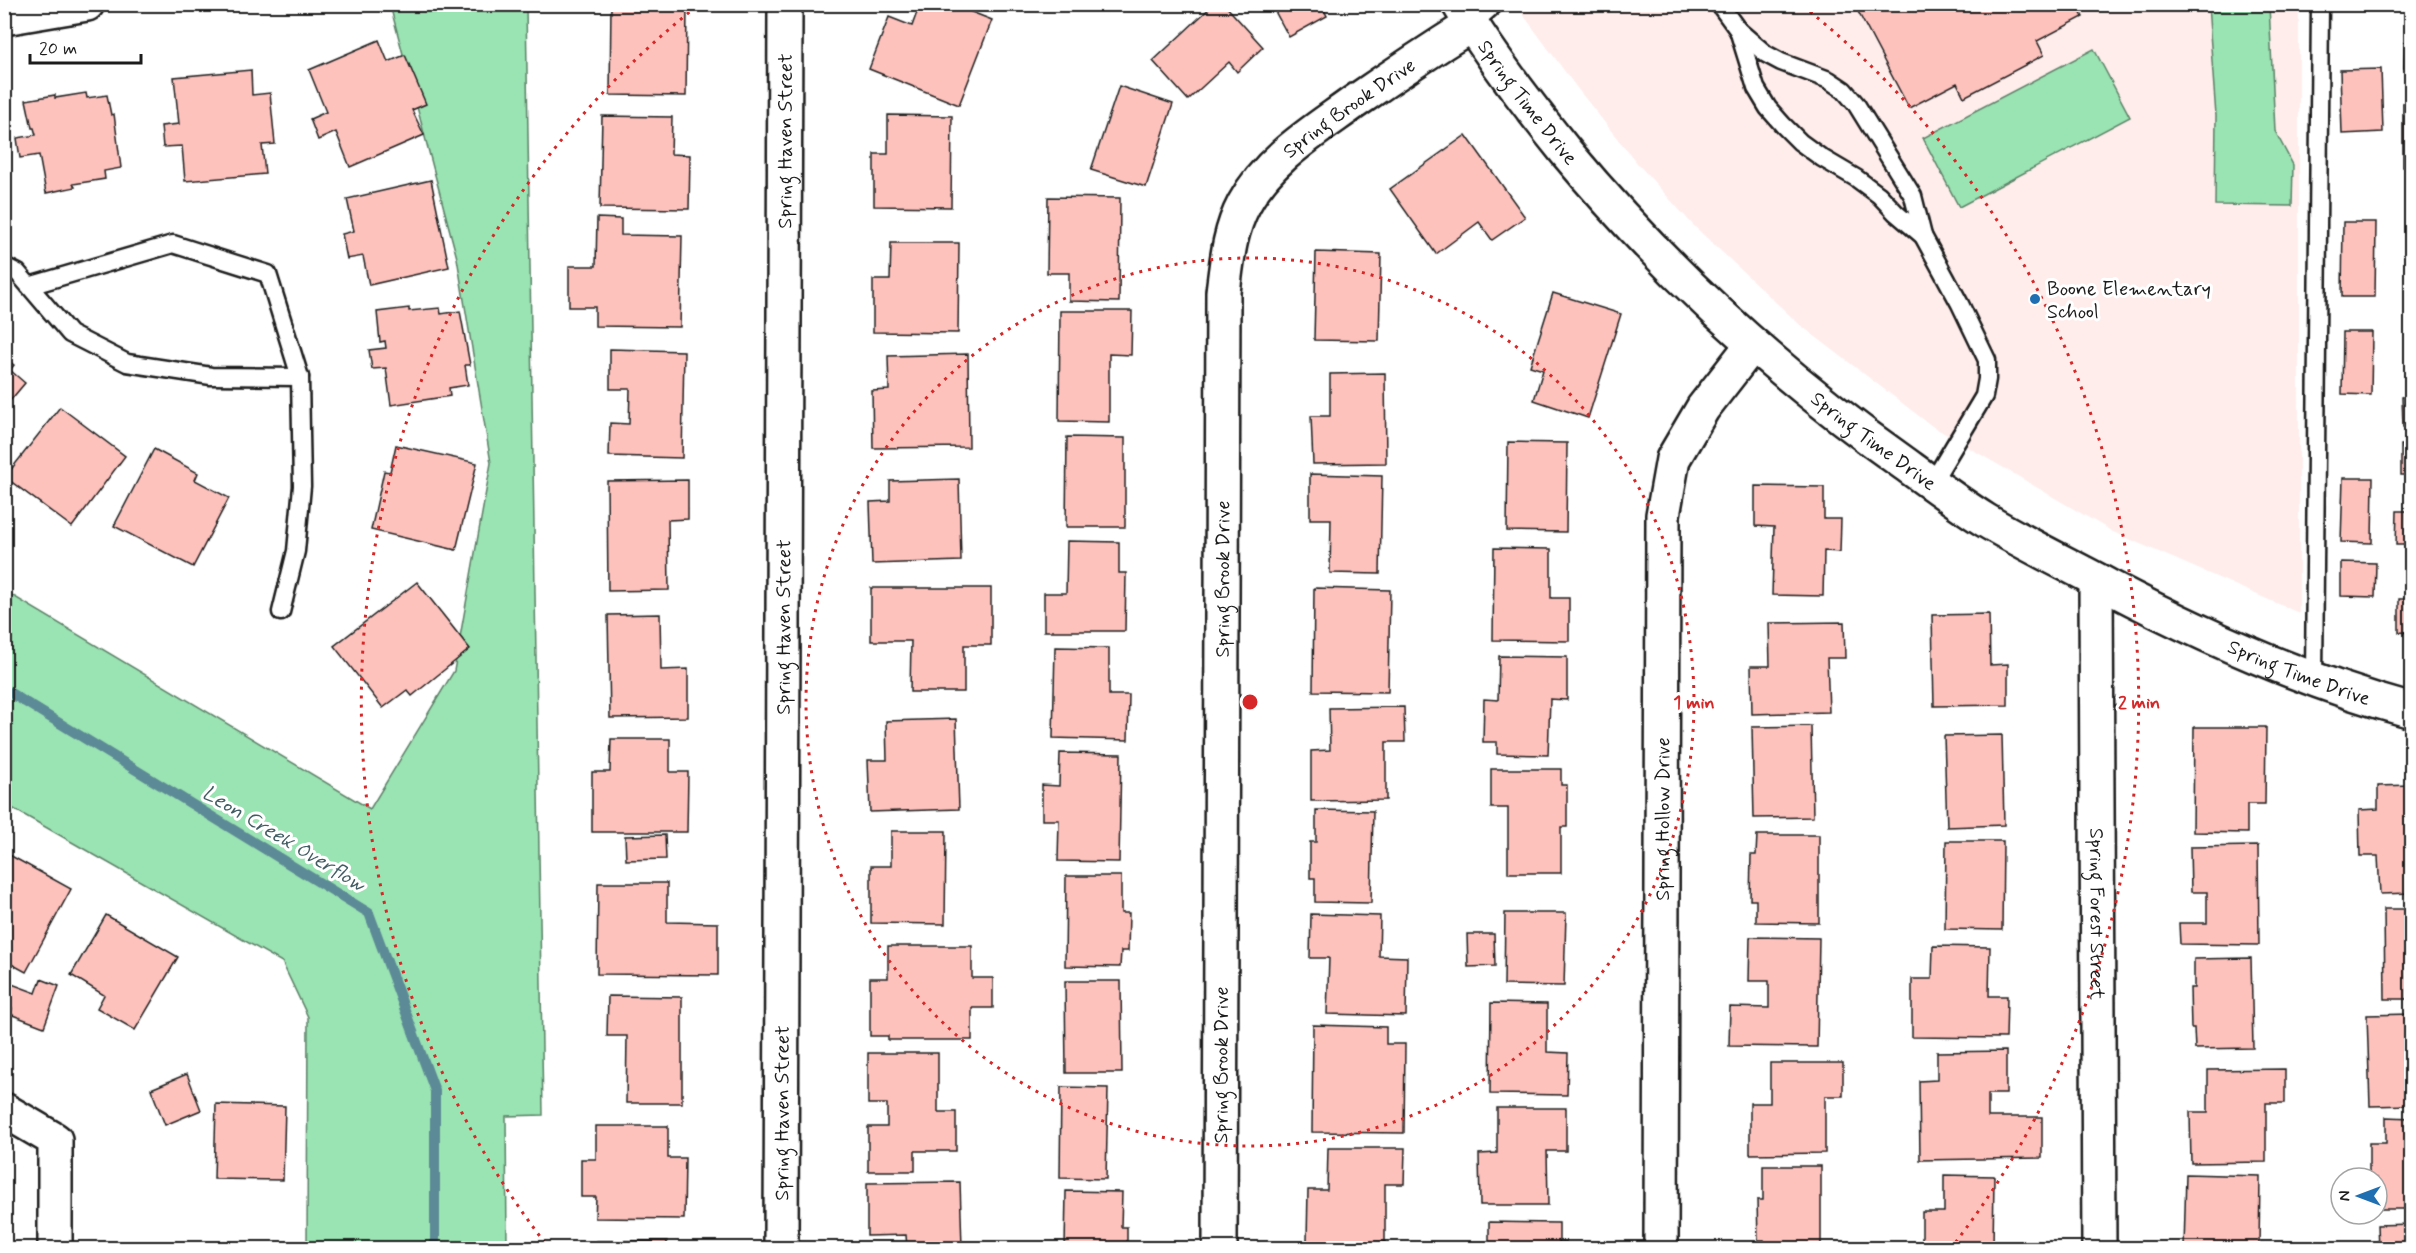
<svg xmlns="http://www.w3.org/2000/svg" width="2416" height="1253" viewBox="0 0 2416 1253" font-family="Mynerve,sans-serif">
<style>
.built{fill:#ffedeb}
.green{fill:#9ae3b2;stroke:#5b8067;stroke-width:1.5}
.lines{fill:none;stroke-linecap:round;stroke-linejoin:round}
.stream{stroke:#5c8a96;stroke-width:10}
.building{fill:#fec2bd;stroke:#1c1c1c;stroke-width:1.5}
.service-casing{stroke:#1c1c1c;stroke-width:21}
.minor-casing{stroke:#1c1c1c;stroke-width:38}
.tertiary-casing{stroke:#1c1c1c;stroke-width:38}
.service{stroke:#fff;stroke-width:16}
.minor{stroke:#fff;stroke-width:33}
.tertiary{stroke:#fff;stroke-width:33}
.ring{fill:none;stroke:#d62828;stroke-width:3;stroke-dasharray:3 6}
.poi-dot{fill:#1f6fb2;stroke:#fff;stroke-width:2}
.labels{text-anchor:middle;stroke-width:6;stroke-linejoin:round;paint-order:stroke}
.street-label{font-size:20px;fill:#1c1c1c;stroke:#fff}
.poi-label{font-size:20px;fill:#1c1c1c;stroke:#fff;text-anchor:start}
.water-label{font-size:21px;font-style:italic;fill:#415c63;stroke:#fff}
.centre{fill:#d62828;stroke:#fff;stroke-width:3}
.ring-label{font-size:18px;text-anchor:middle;font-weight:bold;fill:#d62828;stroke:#fff;stroke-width:6;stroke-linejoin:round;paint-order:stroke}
</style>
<rect width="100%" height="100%" fill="#fff"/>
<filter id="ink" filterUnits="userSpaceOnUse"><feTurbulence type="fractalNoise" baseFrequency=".0167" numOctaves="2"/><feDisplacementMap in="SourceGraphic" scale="12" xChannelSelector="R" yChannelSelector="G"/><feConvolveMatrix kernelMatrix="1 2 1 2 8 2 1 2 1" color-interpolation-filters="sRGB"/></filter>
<g filter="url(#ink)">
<polygon class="built" points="1516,5 2299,5 2299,613 2113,532 1932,426 1799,324 1694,226 1637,163 1577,88"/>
<g class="green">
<polygon points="390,5 526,5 543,1115 506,1116 507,1248 307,1248 308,1017 282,962 5,804 5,591 370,809 454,671 491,463 457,258"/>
<polygon points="2208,5 2269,5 2275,131 2293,165 2292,206 2215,205 2216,116"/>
<polygon points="2094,49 2130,117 1959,207 1923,138"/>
</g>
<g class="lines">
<polyline class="stream" points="4,689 369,913 435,1091 435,1248"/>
</g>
<g class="building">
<polygon points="611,4 687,4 686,96 610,95"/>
<polygon points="920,4 972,4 969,11 992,20 959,105 869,69 889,17 912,26"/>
<polygon points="1214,4 1224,4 1263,47 1237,72 1229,62 1188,100 1153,61"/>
<polygon points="1271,4 1321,4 1327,16 1289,37"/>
<polygon points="1854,4 2076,4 2083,17 2037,41 2044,55 1964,97 1957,83 1909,108"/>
<polygon points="2405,34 2412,34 2412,69 2404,68"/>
<polygon points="379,40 388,62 405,55 426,104 412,110 424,135 350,167 336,132 318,140 310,119 326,112 309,70"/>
<polygon points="2381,69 2383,132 2342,134 2340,70"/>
<polygon points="251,70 252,95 270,93 275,144 262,145 265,174 185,181 182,146 163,147 161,126 179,124 174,77"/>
<polygon points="1119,86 1173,104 1146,187 1091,170"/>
<polygon points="86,93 87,98 107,95 111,115 114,114 121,168 104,171 105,179 73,184 75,187 46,193 39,155 20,158 17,138 36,135 34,128 32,128 26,100 55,95 55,98"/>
<rect x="2403" y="103" width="9" height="64"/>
<polygon points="888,115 952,116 951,207 874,206 874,154 888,154"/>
<polygon points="602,116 672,117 671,154 690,155 689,209 600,208"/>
<polygon points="1466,135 1525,217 1492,240 1479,222 1436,254 1390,189"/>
<polygon points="431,180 449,267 369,285 363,256 347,259 342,234 354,231 347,199"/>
<polygon points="2410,187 2412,187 2412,257"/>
<polygon points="1048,197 1120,198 1119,302 1069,301 1069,273 1047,273"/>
<polygon points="597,218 621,219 621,235 682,236 680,327 595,326 595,307 569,307 569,266 596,266"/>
<polygon points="2343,222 2376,222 2375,297 2342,297"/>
<polygon points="891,243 959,243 958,333 873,332 873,280 890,280"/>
<polygon points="1316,252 1381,254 1379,341 1314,340"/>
<polygon points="1553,293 1621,314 1588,418 1534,400 1543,370 1530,366"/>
<polygon points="409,308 409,311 440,308 441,314 460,311 470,365 465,365 468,385 449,388 450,396 391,405 386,368 372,369 369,350 386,348 385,341 380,342 377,312"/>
<polygon points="1060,311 1132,311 1131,355 1109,354 1109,422 1059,421"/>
<polygon points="2343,332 2372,332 2371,395 2342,394"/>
<polygon points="610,349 684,351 682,458 609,456 610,423 629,424 630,389 610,389"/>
<polygon points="968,354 969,447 873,448 872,391 889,390 888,356"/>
<polygon points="4,357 14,365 10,370 25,383 4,408"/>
<polygon points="1385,373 1386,463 1313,464 1311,416 1330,416 1330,374"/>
<polygon points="2402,397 2412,397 2412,427 2403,427"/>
<polygon points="60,407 125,456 72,527 5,477"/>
<polygon points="1067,437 1125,438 1125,527 1066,527"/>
<polygon points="1508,442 1567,443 1566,532 1507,531"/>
<polygon points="396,445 477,463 456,550 371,530 384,471 390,472"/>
<rect x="2401" y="445" width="11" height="30"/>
<polygon points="154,449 198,473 195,480 229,498 193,567 114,526"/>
<polygon points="1310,474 1382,476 1380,574 1330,573 1331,519 1310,519"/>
<polygon points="2343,478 2373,478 2372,543 2341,542"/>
<polygon points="959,479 961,561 872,564 870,502 890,501 890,481"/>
<polygon points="688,480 688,519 668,520 669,590 608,591 607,481"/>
<polygon points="1755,486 1824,487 1824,519 1841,519 1840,552 1824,551 1823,596 1772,595 1774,527 1755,526"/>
<polygon points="2397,511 2412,511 2412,545 2396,545"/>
<polygon points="1067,541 1119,542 1119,573 1126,573 1125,631 1044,631 1044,593 1066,593"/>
<polygon points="1494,548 1551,549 1551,598 1569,598 1569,641 1493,640"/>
<polygon points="2341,562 2376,563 2375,597 2341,596"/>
<polygon points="417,582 470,649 412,696 407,690 383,708 334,646"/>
<polygon points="871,588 991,588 991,645 964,645 964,692 910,692 911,641 871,641"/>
<polygon points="1314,588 1390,590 1388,692 1313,691"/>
<polygon points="2399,599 2412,599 2412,633 2399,632"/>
<polygon points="660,614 661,670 688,669 688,717 610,718 608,615"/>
<polygon points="1989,614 1990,665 2008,664 2008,705 1934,706 1932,615"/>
<polygon points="1844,622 1845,658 1827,658 1829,712 1752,714 1751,666 1770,666 1769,623"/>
<polygon points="1055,647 1109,648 1109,695 1129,695 1128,740 1053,738"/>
<polygon points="1499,656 1567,657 1567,700 1550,699 1548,755 1497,754 1497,742 1483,742 1484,699 1498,700"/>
<polygon points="1404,707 1405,742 1386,742 1386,800 1311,801 1311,751 1330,750 1329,708"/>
<polygon points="956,719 959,809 870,812 868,760 887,760 886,721"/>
<polygon points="1811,726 1813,817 1754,818 1752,727"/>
<polygon points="2194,727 2266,727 2265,804 2247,804 2247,833 2193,832"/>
<polygon points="2002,735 2004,825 1947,827 1944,736"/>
<polygon points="611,739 670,739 670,772 688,772 687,832 592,832 592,772 610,772"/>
<polygon points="1060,753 1121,754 1119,862 1058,861 1059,820 1042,820 1042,785 1059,786"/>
<polygon points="1491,769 1561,769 1561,785 1567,785 1567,827 1561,827 1561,873 1508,873 1508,808 1491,808"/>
<polygon points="2412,785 2412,893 2380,894 2378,856 2360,856 2359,810 2378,809 2378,786"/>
<polygon points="1316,810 1373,811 1371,903 1315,902 1315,878 1310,878 1310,842 1316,842"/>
<polygon points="891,831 946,831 945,924 871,923 871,866 891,866"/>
<polygon points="665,835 666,859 626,860 625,836"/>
<polygon points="1757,835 1819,835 1819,923 1756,922 1756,900 1750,900 1751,855 1756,855"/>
<polygon points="1946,841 2003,841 2002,930 1945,929"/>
<polygon points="2258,846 2259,945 2180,944 2179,923 2207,923 2207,892 2191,892 2190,847"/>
<polygon points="4,852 71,889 26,972 4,960"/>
<polygon points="1066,876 1121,876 1121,913 1129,913 1128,951 1121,951 1120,967 1065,966"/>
<polygon points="598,883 667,883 667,922 718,923 718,975 597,974"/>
<polygon points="2384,909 2412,909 2412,999 2385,999"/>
<polygon points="1505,913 1566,913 1564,986 1504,985"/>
<polygon points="1311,914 1380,916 1379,956 1407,957 1406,1016 1327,1014 1329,958 1310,958"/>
<polygon points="106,915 178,957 135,1030 97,1008 104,995 71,975"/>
<polygon points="1467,934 1494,934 1495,966 1468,967"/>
<polygon points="1750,937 1819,938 1817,1047 1729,1046 1730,1007 1769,1008 1769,981 1749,981"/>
<polygon points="888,946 972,946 972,978 993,978 993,1008 972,1008 972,1040 888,1040 888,1036 870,1036 870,978 888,978"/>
<polygon points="1933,946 1990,947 1989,996 2007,996 2006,1038 1912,1037 1912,979 1932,979"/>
<polygon points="2251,958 2253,1048 2195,1049 2194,1028 2191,1028 2190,988 2194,988 2194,959"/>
<polygon points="41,979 59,986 44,1027 10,1014 12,1009 4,1006 4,981 36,993"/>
<polygon points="1065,981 1121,981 1122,1073 1066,1073"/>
<polygon points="608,996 682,997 682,1103 626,1103 627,1036 607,1036"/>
<polygon points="1491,1003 1547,1004 1547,1052 1568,1053 1567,1095 1490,1094"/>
<polygon points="2412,1014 2412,1105 2370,1106 2367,1015"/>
<polygon points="1313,1025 1386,1027 1386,1044 1405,1044 1404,1133 1312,1132"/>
<polygon points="2006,1051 2006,1094 1988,1094 1988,1117 2042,1117 2042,1158 1920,1160 1919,1081 1937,1080 1937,1052"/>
<polygon points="868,1053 938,1053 938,1112 956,1112 956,1151 915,1151 915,1171 868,1171 868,1127 887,1127 887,1104 868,1104"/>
<polygon points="1770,1063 1843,1063 1843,1096 1825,1096 1825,1153 1750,1154 1750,1103 1770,1103"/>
<polygon points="2285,1069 2285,1103 2266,1103 2266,1162 2191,1163 2190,1112 2208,1112 2208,1070"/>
<polygon points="187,1074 201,1110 165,1125 151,1089"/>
<polygon points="1061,1087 1108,1088 1106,1179 1060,1178"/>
<polygon points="216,1104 285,1106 283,1180 214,1179"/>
<polygon points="1497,1108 1566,1108 1566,1151 1547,1151 1548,1205 1480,1205 1479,1154 1497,1153"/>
<polygon points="2386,1117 2412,1118 2412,1209 2377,1209 2377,1178 2369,1178 2369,1143 2386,1143"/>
<polygon points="596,1126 668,1126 668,1158 685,1158 684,1219 595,1218 596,1197 581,1197 581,1159 596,1159"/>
<polygon points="1328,1148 1405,1148 1404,1184 1385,1184 1385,1242 1307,1241 1308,1190 1327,1190"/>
<polygon points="1763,1166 1821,1166 1821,1248 1764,1248 1764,1240 1758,1240 1757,1200 1763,1200"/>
<polygon points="2186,1174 2260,1176 2259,1247 2184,1248"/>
<polygon points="1944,1175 1994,1176 1993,1248 1922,1248 1922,1212 1944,1212"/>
<polygon points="960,1182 962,1248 907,1248 906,1235 867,1236 867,1183"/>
<polygon points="1066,1191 1122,1192 1121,1227 1127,1227 1127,1248 1065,1248"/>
<polygon points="1489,1222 1559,1223 1559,1242 1566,1242 1566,1248 1489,1248"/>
<polygon points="2412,1224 2412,1248 2378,1248 2377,1225"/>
<rect x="597" y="1241" width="70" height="7"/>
</g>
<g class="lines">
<defs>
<g id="service">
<polyline points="1719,4 1738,30 1756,88 1768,108 1783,125 1800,142 1822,158 1856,178 1879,195 1896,213 1923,236 1960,304 1987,360 1987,379 1984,396 1932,483"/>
<polyline points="1471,25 1495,4"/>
<polyline points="1738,30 1766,54 1781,62 1829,80 1844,90 1856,104 1913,196 1923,236"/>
<polyline points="4,266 18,273 70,334 127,363 211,376 300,377 268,274 173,244 29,286"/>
<polyline points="281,612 296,551 302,486 300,377"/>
<polyline points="2314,679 2320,4"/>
</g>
<g id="minor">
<polyline points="4,18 87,4"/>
<path id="s1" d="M2096,580l3,668"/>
<polyline points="4,1110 55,1140 55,1248"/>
<path id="s2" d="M781,1248l4,-1244"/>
<path id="s3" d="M1220,1248l3,-956c4,-31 6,-60 21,-88 24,-45 69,-72 109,-101 39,-27 78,-53 118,-78"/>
<path id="s4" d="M1661,1248l2,-733 10,-56 30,-51 49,-63"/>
</g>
<g id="tertiary">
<path id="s5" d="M1459,4c31,52 69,101 107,148 99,119 213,223 339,312 26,19 53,39 80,56 40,24 82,44 123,66 97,51 198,96 304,125"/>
</g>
</defs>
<use href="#service" class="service-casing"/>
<use href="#minor" class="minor-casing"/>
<use href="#tertiary" class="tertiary-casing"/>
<use href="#service" class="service"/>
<use href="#minor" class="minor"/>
<use href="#tertiary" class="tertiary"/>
</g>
</g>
<g class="ring">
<circle cx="1250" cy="702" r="444"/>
<path d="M545 1243A889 889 0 0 1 697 6M1803 6A889 889 0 0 1 1955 1243"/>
</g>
<circle class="poi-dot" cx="2035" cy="299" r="6"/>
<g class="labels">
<g class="street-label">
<text dy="7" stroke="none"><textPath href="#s5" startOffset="120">Spring Time Drive</textPath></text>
<text dy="7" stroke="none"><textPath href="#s3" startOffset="1191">Spring Brook Drive</textPath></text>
<text dy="7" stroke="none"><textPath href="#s2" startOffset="1107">Spring Haven Street</textPath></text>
<text dy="7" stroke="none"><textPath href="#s5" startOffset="606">Spring Time Drive</textPath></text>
<text dy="7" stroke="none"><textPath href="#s3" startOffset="669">Spring Brook Drive</textPath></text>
<text dy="7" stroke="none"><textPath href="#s2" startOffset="621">Spring Haven Street</textPath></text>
<text dy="7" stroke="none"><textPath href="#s5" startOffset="1092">Spring Time Drive</textPath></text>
<text dy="7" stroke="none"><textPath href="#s4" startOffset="429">Spring Hollow Drive</textPath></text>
<text dy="7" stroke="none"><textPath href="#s1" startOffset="334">Spring Forest Street</textPath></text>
<text dy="7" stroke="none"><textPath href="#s3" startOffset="183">Spring Brook Drive</textPath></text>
<text dy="7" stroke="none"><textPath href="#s2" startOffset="135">Spring Haven Street</textPath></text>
</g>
<g class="poi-label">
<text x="2047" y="295">Boone Elementary<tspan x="2047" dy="23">School</tspan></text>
</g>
<g class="water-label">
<text transform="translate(284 838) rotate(31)" y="7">Leon Creek Overflow</text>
</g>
</g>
<circle cx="1250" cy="702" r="9" class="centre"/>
<g class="ring-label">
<text x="1694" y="708">1 min</text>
<text x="2139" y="708">2 min</text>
</g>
<rect width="2416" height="1253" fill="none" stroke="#fff" stroke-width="24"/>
<rect x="12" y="12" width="2392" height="1229" fill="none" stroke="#1c1c1c" stroke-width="2" filter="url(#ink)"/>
<g transform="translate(2359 1196) rotate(270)"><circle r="28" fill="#ffffff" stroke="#a4a4a4" stroke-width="1.5"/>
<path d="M0-4.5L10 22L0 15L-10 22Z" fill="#1f6fb2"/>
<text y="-9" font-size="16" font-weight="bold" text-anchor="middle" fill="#1c1c1c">N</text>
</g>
<path d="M30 54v9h111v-9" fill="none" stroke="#1c1c1c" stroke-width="3"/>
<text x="39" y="54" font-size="18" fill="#1c1c1c" stroke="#ffffff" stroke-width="4.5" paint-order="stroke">20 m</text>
</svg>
